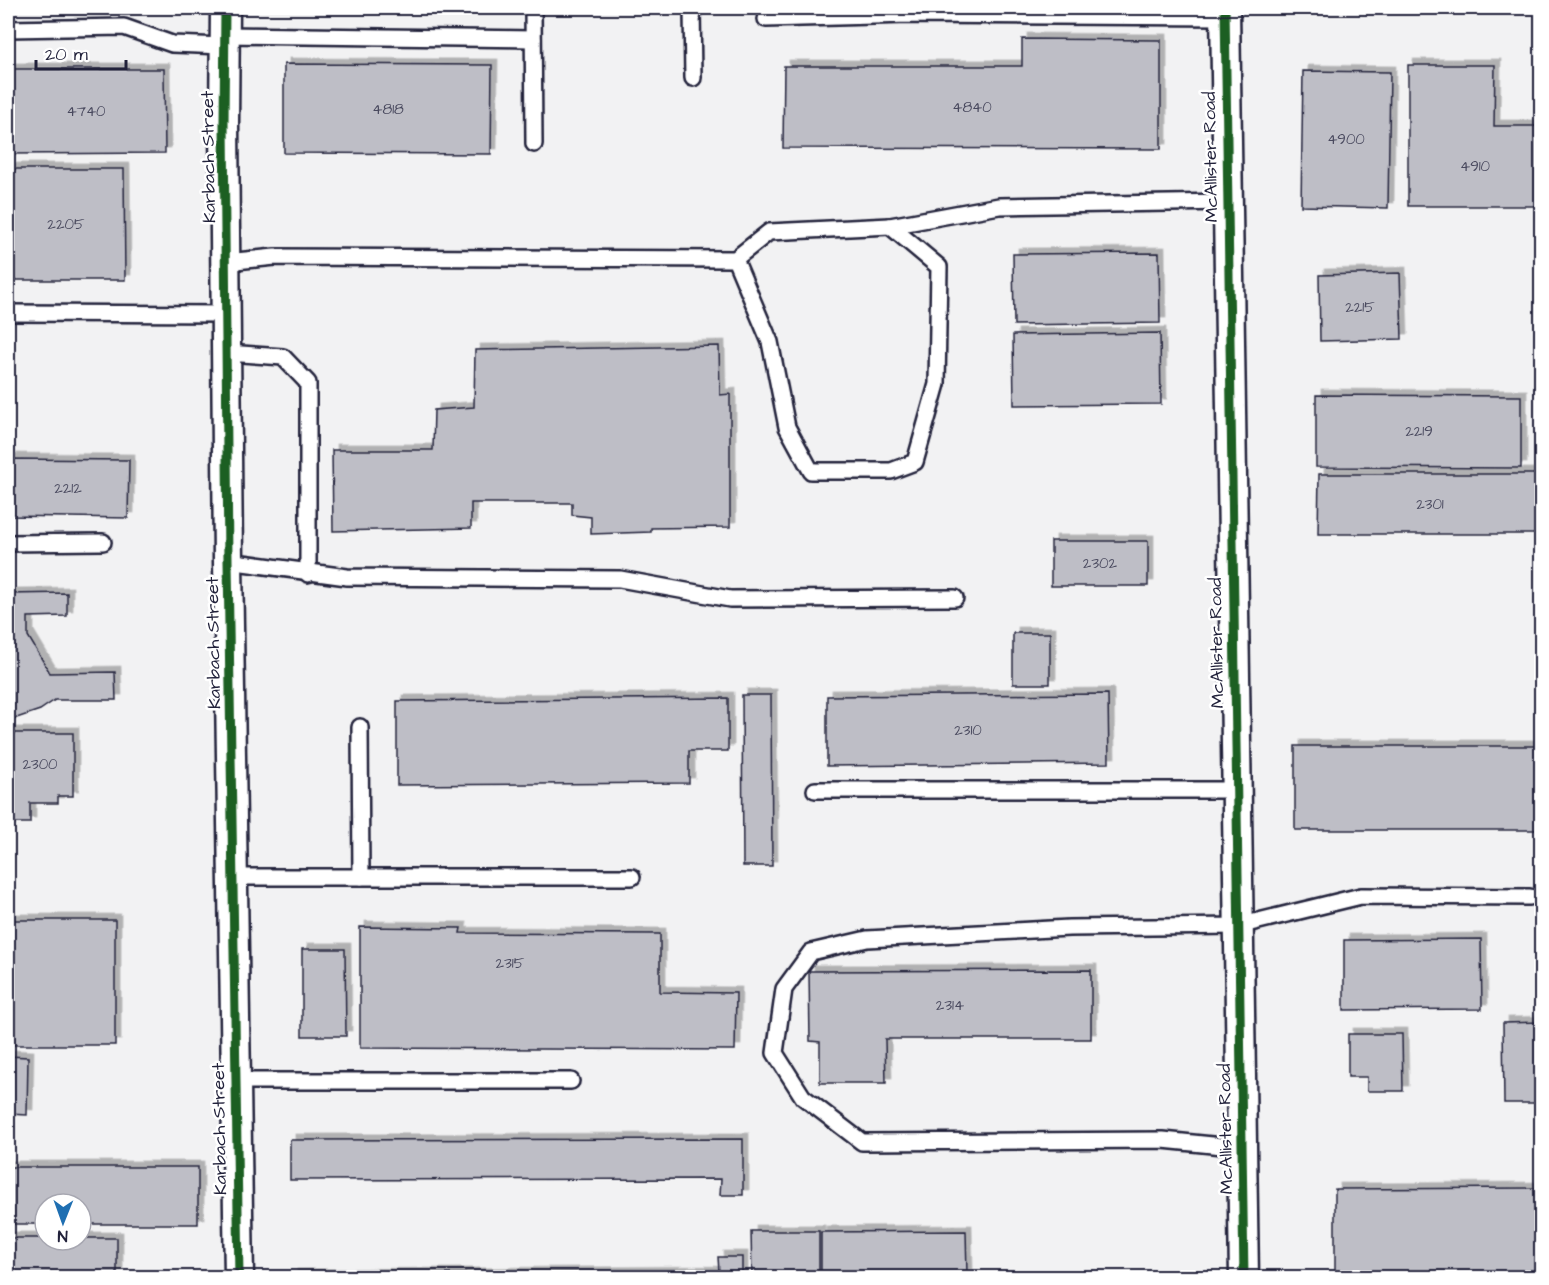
<svg xmlns="http://www.w3.org/2000/svg" width="1549" height="1285" viewBox="0 0 1549 1285" font-family="'Architects Daughter',sans-serif">
<style>
.building{fill:#bebec6;stroke:#22223b;stroke-width:1.5;filter:url(#shadow)}
.lines{fill:none;stroke-linecap:round;stroke-linejoin:round}
.lane-casing{stroke:#22223b;stroke-width:20}
.street-casing{stroke:#22223b;stroke-width:33}
.lane{stroke:#fff;stroke-width:15}
.street{stroke:#fff;stroke-width:28}
.cycleway-casing{stroke:#fff;stroke-width:13}
.cycleway{stroke:#1b5e20;stroke-width:9}
.labels{text-anchor:middle;stroke-width:5;stroke-linejoin:round;paint-order:stroke}
.number-label{font-size:15px;fill:#49495e}
.street-label{font-size:18px;fill:#22223b;stroke:#fff}
</style>
<defs>
<filter id="shadow"><feDropShadow dx="5.5" dy="-5.5" stdDeviation="0" flood-color="#0004"/></filter>
</defs>
<rect width="100%" height="100%" fill="#f2f2f3"/>
<filter id="ink" filterUnits="userSpaceOnUse"><feTurbulence type="fractalNoise" baseFrequency=".0167" numOctaves="2"/><feDisplacementMap in="SourceGraphic" scale="12" xChannelSelector="R" yChannelSelector="G"/><feConvolveMatrix kernelMatrix="1 2 1 2 8 2 1 2 1" color-interpolation-filters="sRGB"/></filter>
<g filter="url(#ink)">
<g class="building">
<polygon points="1022,39 1161,40 1161,149 783,148 784,66 1022,66"/>
<polygon points="284,64 492,65 491,154 284,153"/>
<polygon points="1408,65 1495,65 1494,126 1542,126 1542,206 1408,206"/>
<polygon points="8,69 164,69 165,153 8,154"/>
<polygon points="1303,71 1390,72 1388,208 1301,206"/>
<polygon points="8,169 124,169 125,280 8,280"/>
<polygon points="1159,253 1160,323 1014,325 1013,254"/>
<polygon points="1400,273 1402,339 1320,341 1319,275"/>
<polygon points="1160,333 1161,404 1014,405 1013,335"/>
<polygon points="719,346 720,395 730,394 730,527 651,528 651,532 591,534 591,517 572,515 572,503 471,503 471,528 333,531 332,450 433,450 434,410 474,407 475,350"/>
<polygon points="1316,395 1521,396 1521,468 1316,467"/>
<polygon points="8,459 129,460 128,518 8,516"/>
<polygon points="1319,474 1542,474 1542,534 1318,534"/>
<rect x="1051" y="541" width="97" height="45"/>
<polygon points="67,593 67,616 28,617 28,636 50,673 115,672 116,700 55,700 40,710 8,721 8,594"/>
<rect x="1013" y="633" width="37" height="51"/>
<polygon points="1108,694 1109,763 827,766 827,696"/>
<polygon points="742,695 771,695 772,866 743,866"/>
<polygon points="728,698 728,751 689,751 689,783 397,785 397,701"/>
<polygon points="8,733 73,733 73,796 58,796 58,803 30,803 30,823 8,823"/>
<rect x="1295" y="746" width="247" height="84"/>
<rect x="8" y="920" width="107" height="125"/>
<polygon points="360,927 461,928 460,933 660,934 660,992 736,993 735,1050 360,1048"/>
<polygon points="1481,939 1482,1009 1344,1010 1344,940"/>
<polygon points="302,949 345,949 346,1036 302,1036"/>
<polygon points="1091,970 1091,1039 885,1039 886,1083 820,1083 820,1042 810,1041 809,971"/>
<polygon points="1542,1022 1542,1103 1504,1103 1503,1023"/>
<polygon points="1348,1034 1402,1034 1403,1091 1367,1091 1367,1077 1348,1077"/>
<polygon points="8,1056 28,1057 27,1115 8,1114"/>
<polygon points="743,1139 743,1195 720,1195 721,1179 290,1180 290,1140"/>
<polygon points="8,1167 198,1167 198,1224 81,1224 81,1204 45,1204 45,1224 8,1224"/>
<polygon points="1542,1188 1542,1278 1335,1278 1335,1189"/>
<polygon points="751,1231 819,1231 819,1278 752,1278"/>
<polygon points="966,1231 967,1274 903,1274 904,1278 821,1278 821,1232"/>
<rect x="8" y="1238" width="109" height="37"/>
<polygon points="718,1257 742,1257 742,1278 292,1278 292,1275 719,1272"/>
</g>
<g class="lines">
<defs>
<g id="lane">
<polyline points="533,8 534,144"/>
<polyline points="692,8 693,78"/>
<polyline points="766,19 909,15 1225,17"/>
<polyline points="8,29 124,27 172,44 224,46"/>
<polyline points="225,35 533,39"/>
<polyline points="890,226 999,206 1227,202"/>
<polyline points="226,262 275,257 735,259 769,232 890,226 939,267 937,384 915,462 891,471 811,471 787,427 770,342 735,259"/>
<polyline points="8,313 227,314"/>
<polyline points="227,353 283,357 308,383 308,574"/>
<polyline points="8,543 103,542"/>
<polyline points="228,561 347,577 620,579 730,599 955,598"/>
<polyline points="360,727 361,877"/>
<polyline points="815,790 1236,790"/>
<polyline points="232,877 632,877"/>
<polyline points="235,1081 571,1081"/>
<polyline points="1242,1148 1163,1140 862,1142 803,1097 775,1053 784,989 811,952 867,939 1069,928 1238,926 1361,896 1530,897"/>
</g>
<g id="street">
<polyline points="225,8 224,123 228,561 239,1278"/>
<polyline points="1225,8 1244,1278"/>
</g>
</defs>
<use href="#lane" class="lane-casing"/>
<use href="#street" class="street-casing"/>
<use href="#lane" class="lane"/>
<use href="#street" class="street"/>
<defs>
<g id="cycleway">
<polyline points="225,8 224,123 228,561 239,1278"/>
<polyline points="1225,8 1244,1278"/>
</g>
</defs>
<use href="#cycleway" class="cycleway-casing"/>
<use href="#cycleway" class="cycleway"/>
</g>
</g>
<g class="labels">
<g class="number-label">
<text x="972" y="112">4840</text>
<text x="388" y="114">4818</text>
<text x="86" y="116">4740</text>
<text x="1346" y="144">4900</text>
<text x="1475" y="171">4910</text>
<text x="66" y="229">2205</text>
<text x="1360" y="312">2215</text>
<text x="1419" y="436">2219</text>
<text x="68" y="493">2212</text>
<text x="1430" y="509">2301</text>
<text x="1100" y="568">2302</text>
<text x="968" y="735">2310</text>
<text x="40" y="769">2300</text>
<text x="510" y="968">2315</text>
<text x="950" y="1010">2314</text>
</g>
<g class="street-label">
<text transform="translate(208 157) rotate(-91)" y="6">Karbach Street</text>
<text transform="translate(1210 157) rotate(-91)" y="6">McAllister Road</text>
<text transform="translate(213 643) rotate(-91)" y="6">Karbach Street</text>
<text transform="translate(1216 643) rotate(-91)" y="6">McAllister Road</text>
<text transform="translate(219 1129) rotate(-91)" y="6">Karbach Street</text>
<text transform="translate(1225 1129) rotate(-91)" y="6">McAllister Road</text>
</g>
</g>
<rect width="1549" height="1285" fill="none" stroke="#fff" stroke-width="30"/>
<rect x="15" y="15" width="1519" height="1255" fill="none" stroke="#22223b" stroke-width="2" filter="url(#ink)"/>
<g transform="translate(63 1222) rotate(181)"><circle r="28" fill="#ffffff" stroke="#a7a7b1" stroke-width="1.5"/>
<path d="M0-4.5L10 22L0 15L-10 22Z" fill="#1f6fb2"/>
<text y="-9" font-size="16" font-weight="bold" text-anchor="middle" fill="#22223b">N</text>
</g>
<path d="M36 60v9h90v-9" fill="none" stroke="#22223b" stroke-width="3"/>
<text x="45" y="60" font-size="18" fill="#22223b" stroke="#ffffff" stroke-width="4.5" paint-order="stroke">20 m</text>
</svg>
